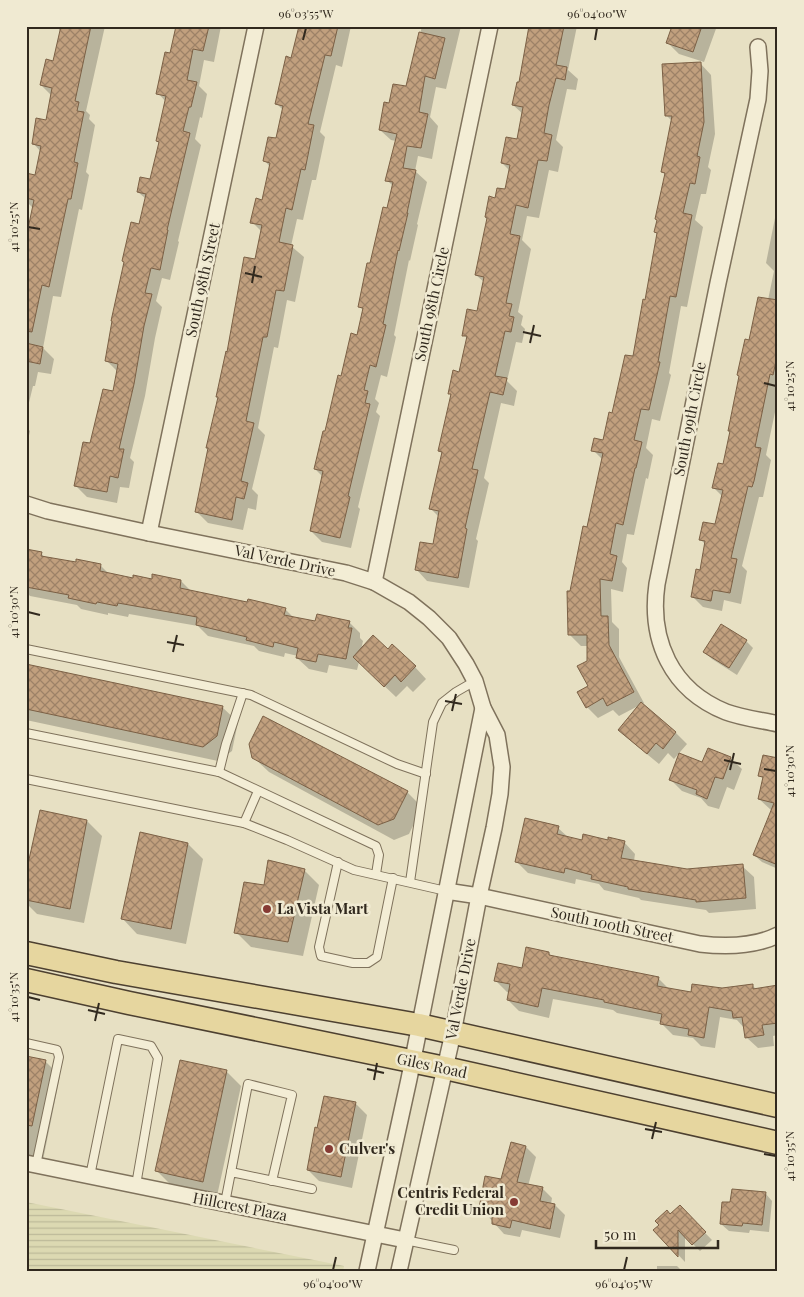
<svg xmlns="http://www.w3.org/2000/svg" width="804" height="1297" viewBox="0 0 804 1297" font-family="'Playfair Display',serif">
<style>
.farmland{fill:url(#farmland-rules)}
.shadow{fill:#0003}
.building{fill:url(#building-cross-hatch);stroke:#7b6045}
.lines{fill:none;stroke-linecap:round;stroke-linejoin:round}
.lane-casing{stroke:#7f725c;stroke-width:10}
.street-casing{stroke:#7f725c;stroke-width:18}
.primary-casing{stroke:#4d4030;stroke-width:25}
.lane{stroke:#f3edd5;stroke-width:8}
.street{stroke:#f3edd5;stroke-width:15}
.primary{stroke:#e6d69f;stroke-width:22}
.ticks{fill:none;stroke:#31291e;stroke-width:2}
.poi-dot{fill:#863b34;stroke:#f0ead2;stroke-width:2}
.labels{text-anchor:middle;stroke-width:5;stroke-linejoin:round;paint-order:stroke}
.street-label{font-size:15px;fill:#31291e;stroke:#f0ead2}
.poi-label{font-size:15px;font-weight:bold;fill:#31291e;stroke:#f0ead2;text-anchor:start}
.neatline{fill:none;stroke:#31291e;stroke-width:2}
.ticks-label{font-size:12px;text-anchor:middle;fill:#31291e}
</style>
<defs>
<pattern id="farmland-rules" width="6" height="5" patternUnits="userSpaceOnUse" patternTransform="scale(1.25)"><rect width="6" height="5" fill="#dcd9b2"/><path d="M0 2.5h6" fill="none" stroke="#bdba99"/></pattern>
<pattern id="building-cross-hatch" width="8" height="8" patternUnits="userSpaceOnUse" patternTransform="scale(1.25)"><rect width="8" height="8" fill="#c1a07e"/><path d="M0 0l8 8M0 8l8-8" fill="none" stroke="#9d8267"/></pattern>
</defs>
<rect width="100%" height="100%" fill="#e7e0c3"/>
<polygon class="farmland" points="26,1202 344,1266 343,1271 26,1271"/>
<g class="shadow">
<polygon points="60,26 105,26 86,111 90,115 89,119 95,125 86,172 89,175 82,210 79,209 61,297 53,296 43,348 54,359 51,374 38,372 35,386 33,386 26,415 26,235 28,236 33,208 26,201 26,174 36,176 41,152 33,143 47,122 52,96 41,85 54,62 61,31 59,30"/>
<polygon points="177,26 221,26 214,62 204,60 199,86 207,94 202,118 200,117 195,139 201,145 178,241 179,242 170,280 162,278 156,301 162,307 155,338 145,396 130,458 134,462 129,488 120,487 117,503 87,497 76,486 91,445 114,392 118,372 107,361 146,199 138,192 151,181 160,143 157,141 166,102 158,93 171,55"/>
<polygon points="297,26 351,26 342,67 336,65 320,132 325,137 316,180 312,180 303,220 297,219 291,246 304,257 295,302 287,300 278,348 274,347 258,428 265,435 252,489 258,495 256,510 248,508 243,530 208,523 197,512 256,261 262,232 252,222 263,201 270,167 265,161 277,140 283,110 277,104 292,59 299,28"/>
<polygon points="422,26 461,26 446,89 436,87 430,117 438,126 432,159 418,156 415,171 427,182 417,224 418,225 410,261 409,260 394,335 396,337 387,377 381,375 375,399 379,403 376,412 380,416 358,507 360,509 351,548 322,542 311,531 323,477 315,469 342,377 358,336 364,311 360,307 370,265 388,210 394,187 387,180 396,141 391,140 380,130 390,105 407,88"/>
<polygon points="531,26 577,26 568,70 578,79 576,90 567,89 556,140 563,147 558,172 549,170 539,218 527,216 522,240 531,249 518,312 523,316 521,325 525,329 522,343 516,342 507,381 517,391 514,406 501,403 484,478 489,483 476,539 478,541 469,588 427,581 416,569 434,546 439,517 431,509 443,454 439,450 452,396 449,393 460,373 468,339 464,335 478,313 484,282 476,275 496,199 506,191 510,171 502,163 518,141 523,114 513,105 520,84"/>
<polygon points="671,26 717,26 704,62 679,54 668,43 672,30 670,28"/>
<polygon points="700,63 711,75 715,134 708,167 711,170 706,194 701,194 695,220 703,227 687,307 681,306 669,373 671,375 660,421 652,419 646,448 653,455 648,479 646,478 634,535 627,534 622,562 627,568 623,592 611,589 612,622 619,629 619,657 644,703 641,705 676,733 687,744 674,759 668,753 659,764 631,741 620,730 640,705 619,716 613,710 598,718 587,707 590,687 588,646 581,646 570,635 571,592 603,460 593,450 604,442 634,358 646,301 658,234 666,175 662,172 672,121 666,115"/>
<polygon points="778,203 778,398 766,455 771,460 763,497 759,497 742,566 747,571 741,604 724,600 722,611 703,607 692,596 701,572 706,545 701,540 716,526 723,497 714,488 724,466 731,432 729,430 750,341 768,300 774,271 766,263"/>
<polygon points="26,427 30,431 26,449"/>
<polygon points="26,551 41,553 45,558 101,566 109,574 134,580 181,581 191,591 248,604 285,609 295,619 316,623 349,622 360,633 360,638 363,641 361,650 388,650 415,667 426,679 413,692 407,686 396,697 359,662 357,670 329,665 327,673 309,669 297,658 298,656 285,653 284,657 259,651 254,646 208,636 198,626 129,614 128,617 108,613 108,615 81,609 77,605 30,596 26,592"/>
<polygon points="746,641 753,648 737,675 712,659 704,652"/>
<polygon points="26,665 222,707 238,722 232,751 218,761 26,720"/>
<polygon points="253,757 407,792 422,807 409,834 394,840 269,772"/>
<polygon points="730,758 742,769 734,790 727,787 719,809 708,806 701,798 682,791 671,780 703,763"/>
<polygon points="778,759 778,812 771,810 759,799 763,779 760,775"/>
<polygon points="87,821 102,836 84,923 37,914 26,903 26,878"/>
<polygon points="778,826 778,869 762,862 754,855"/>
<polygon points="558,828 569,838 583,841 624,842 635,854 634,861 686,870 742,866 754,877 756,909 709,913 706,910 641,900 639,898 604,890 599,884 576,879 575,884 528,873 517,862"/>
<polygon points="188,844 203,859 186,944 137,934 122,918"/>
<polygon points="304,870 319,885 303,956 251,947 236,932 265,887"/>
<polygon points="549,953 552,957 658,978 670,990 692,993 752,985 757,990 778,987 778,1035 773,1036 774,1046 758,1048 746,1037 745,1029 737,1020 720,1017 715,1048 701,1046 693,1038 673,1035 662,1024 662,1022 617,1013 613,1010 553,999 549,1018 519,1011 508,1000 510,993 507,992 496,981 523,970"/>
<polygon points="26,1057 45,1061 60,1076 43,1160 26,1156"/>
<polygon points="226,1071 241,1086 217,1196 172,1186 157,1171"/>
<polygon points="355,1103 367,1115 352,1188 319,1181 308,1170"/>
<polygon points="526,1147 536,1157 528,1186 542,1188 552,1198 551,1204 555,1205 565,1215 560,1238 522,1230 520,1237 504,1234 485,1213 502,1181"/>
<polygon points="765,1193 772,1201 769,1232 750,1230 749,1233 729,1231 721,1224 732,1204"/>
<polygon points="680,1207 712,1240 700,1251 685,1236 685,1262 655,1230"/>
<polygon points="657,1266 677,1266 682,1271 657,1271"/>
</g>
<g class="building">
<polygon points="61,26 91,26 75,101 79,102 77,111 84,112 74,162 78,163 71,199 68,199 49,287 42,285 32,332 26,331 26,238 34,200 26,198 26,173 35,175 41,146 32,144 36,118 46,120 52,88 40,85 46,59 53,61"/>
<polygon points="176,26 209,26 203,51 193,49 187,80 197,82 191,107 189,107 183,131 190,133 167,230 168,230 160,270 151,268 145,293 152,294 144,326 134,384 119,449 124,449 118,478 110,476 107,492 74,486 83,442 90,443 103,389 113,391 118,364 105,361 112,321 111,321 124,262 122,261 131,222 139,224 146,194 137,192 140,177 150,179 159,142 156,141 166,96 156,94 165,52 170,53"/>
<polygon points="299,26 338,26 331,56 325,55 308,124 314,125 305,170 301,169 292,210 286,208 279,242 293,245 284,291 276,290 267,337 263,337 246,421 254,423 241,481 248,483 244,499 236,497 232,520 195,512 208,448 206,448 218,397 216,397 226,351 227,352 244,257 255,259 262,225 250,223 256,198 262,200 270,163 263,161 268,137 276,138 283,106 275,104 286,56 291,58"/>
<polygon points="529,26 564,26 556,65 567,67 565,80 556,78 549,105 544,133 552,135 547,161 538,160 528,208 516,205 510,234 520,236 506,303 512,304 509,316 514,317 511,332 505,331 495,376 507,378 503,395 490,392 472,469 478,470 465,528 467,529 458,578 415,570 420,542 433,544 439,511 429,509 442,452 438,451 451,394 448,394 453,370 459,372 467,336 462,336 467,309 477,311 484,277 475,275 487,218 485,217 489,196 495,198 497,188 505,189 510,165 501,163 506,137 517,139 523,107 512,105 517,82 519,82"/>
<polygon points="672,26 702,26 693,52 666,43"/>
<polygon points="419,32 445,38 435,79 425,76 419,112 428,114 421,148 407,146 403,168 416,170 407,213 408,213 399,251 398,250 383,324 386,325 376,367 370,365 364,390 368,391 365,403 370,404 348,496 350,497 340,538 310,531 323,471 314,469 323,431 325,431 338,375 341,376 351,333 357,335 363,308 358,307 367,263 370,263 383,207 387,208 393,182 385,181 397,134 379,130 384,102 389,103 393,84 406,86"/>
<polygon points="701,62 704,122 697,156 700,157 695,184 690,183 683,213 692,215 676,297 670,296 658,362 660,362 649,410 641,409 634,440 642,442 636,468 635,468 623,525 616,523 610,554 617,556 612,581 600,579 601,616 608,616 609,645 634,692 607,706 603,698 586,708 577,692 588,686 577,666 587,661 587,635 568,635 567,591 570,591 583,526 587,527 603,453 591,451 594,438 603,440 609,412 612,413 625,355 633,356 643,299 645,300 657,233 654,232 657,220 655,219 665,173 661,172 672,116 665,116 662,64"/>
<polygon points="758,297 778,300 778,352 773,375 770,374 755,447 761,448 754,481 752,487 748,486 731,558 737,559 730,593 713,590 711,601 691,597 696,569 700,570 705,541 699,540 703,522 715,524 723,490 712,488 718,463 723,464 730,431 728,431 739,376 737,375 745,339 749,340"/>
<polygon points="26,343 43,347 40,364 26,361"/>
<polygon points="26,549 42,552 41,556 76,562 76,559 101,564 100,571 133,578 133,575 152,579 152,574 181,580 180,588 247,602 248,599 286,608 284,615 315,621 317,614 350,621 348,628 352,628 346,659 318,654 316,662 296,658 298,648 274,642 273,647 246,640 247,637 196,625 197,617 118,603 117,606 97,602 96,604 68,598 69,595 26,587"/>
<polygon points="721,624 747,640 729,668 703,652"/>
<polygon points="373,635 388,649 392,644 416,666 401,682 395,675 384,687 353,657"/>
<polygon points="26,664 223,706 217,736 203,747 26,709"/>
<polygon points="641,702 676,732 663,749 656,743 647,754 618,730"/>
<polygon points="263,716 408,791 394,819 378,825 252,758 249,744"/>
<polygon points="708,748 731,757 723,779 715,777 707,799 696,794 697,790 669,780 679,753 702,762"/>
<polygon points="763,755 778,758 778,865 753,855 774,803 758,799 763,777 758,776"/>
<polygon points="40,810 87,820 70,909 26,900 26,873"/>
<polygon points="525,818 559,826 557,834 582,840 583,834 608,840 608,837 625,841 621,858 687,869 743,864 746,898 696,902 696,900 628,889 628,887 591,879 592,875 565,868 564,873 515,862"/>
<polygon points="140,832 188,843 171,929 121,919"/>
<polygon points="268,860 305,869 288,942 234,933 244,882 264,885"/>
<polygon points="526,947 549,952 549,955 659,977 657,986 691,992 692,984 722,988 753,984 753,989 778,985 778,1023 762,1025 764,1035 745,1038 742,1017 733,1018 732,1011 709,1007 704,1038 688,1035 689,1029 660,1024 662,1014 604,1002 604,1000 542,988 538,1007 507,1000 510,984 494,981 498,963 522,968"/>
<polygon points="26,1056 46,1060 32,1126 26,1125"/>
<polygon points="180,1060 227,1070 203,1182 155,1171"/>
<polygon points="324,1096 356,1102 341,1177 307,1170 315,1127 317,1128"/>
<polygon points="511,1142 526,1146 517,1182 543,1187 540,1201 555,1204 550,1229 512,1220 510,1228 492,1224 492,1216 484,1214 479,1208 485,1176 501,1179"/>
<polygon points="732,1189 766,1192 762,1225 743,1223 742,1226 720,1224 722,1202 730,1202"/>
<polygon points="680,1205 706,1232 692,1245 678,1230 678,1257 653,1230 659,1225 655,1221 667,1210 670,1214"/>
</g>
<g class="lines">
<defs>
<g id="lane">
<polyline points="26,649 251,695 397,764 426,774"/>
<polyline points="26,733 219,772 376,846 379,855 376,874"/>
<polyline points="219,772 226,744 243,693"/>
<polyline points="26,779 244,823 287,840 354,870 446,891"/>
<polyline points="244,823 258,791"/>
<polyline points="338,862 319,947 321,956 353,963 368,963 377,957 393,878"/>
<polyline points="410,882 433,722 442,703 456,692 475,681"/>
<polyline points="26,1043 57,1050 59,1057 36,1165"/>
<polyline points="231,1172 248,1084 292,1095 272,1181"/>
<polyline points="90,1176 118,1039 151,1046 158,1058 136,1185"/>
<polyline points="225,1203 231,1172 312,1189"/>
<polyline points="405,1240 454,1250"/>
</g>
<g id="street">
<path d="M758,47l2,24 -2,28 -40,184 -61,301c-8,56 14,106 69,128 16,6 35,8 52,12"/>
<polyline points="26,504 48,511 149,533 346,573 374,582 409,602 429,618 449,638 466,664 475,681 483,708 497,735 502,767 500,794 494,828 479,896 453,1033 399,1271"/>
<polyline points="149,533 256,26"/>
<polyline points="374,582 490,26"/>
<path d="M446,891l33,5 221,48c26,3 54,3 78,-9"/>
<polyline points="26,1163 405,1240"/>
<polyline points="367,1271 409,1079 483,708"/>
</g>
<g id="primary">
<polyline points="26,953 116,972 419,1025 778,1106"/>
<polyline points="26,980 129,1003 445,1068 778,1143"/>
</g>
</defs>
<use href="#lane" class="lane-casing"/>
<use href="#street" class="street-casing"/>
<use href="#primary" class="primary-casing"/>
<use href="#lane" class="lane"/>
<use href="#street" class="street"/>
<use href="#primary" class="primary"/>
</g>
<path class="ticks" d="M303,40l3,-12M595,40l2,-12M28,227l12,2M245,273l17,4M252,283l3,-17M523,332l18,4M530,343l4,-18M764,383l12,3M28,612l12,3M167,642l17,3M173,652l4,-17M445,701l17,3M452,711l4,-17M724,760l17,4M764,769l12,2M730,770l4,-17M28,997l12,3M88,1010l17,4M95,1021l4,-18M367,1069l17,4M374,1080l3,-17M645,1129l17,3M652,1139l4,-17M764,1154l12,2M333,1270l3,-13M624,1270l3,-13"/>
<g class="poi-dot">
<circle cx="267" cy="909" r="5"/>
<circle cx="329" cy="1149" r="5"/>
<circle cx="514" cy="1202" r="5"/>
</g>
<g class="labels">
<g class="street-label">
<text transform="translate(203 280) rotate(-78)" y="5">South 98th Street</text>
<text transform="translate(432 304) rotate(-78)" y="5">South 98th Circle</text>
<text transform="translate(690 419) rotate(-79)" y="5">South 99th Circle</text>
<text transform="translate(285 561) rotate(12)" y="5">Val Verde Drive</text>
<text transform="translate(612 925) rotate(12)" y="5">South 100th Street</text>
<text transform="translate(461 989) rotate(-79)" y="5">Val Verde Drive</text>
<text transform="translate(432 1066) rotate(12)" y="5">Giles Road</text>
<text transform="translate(240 1207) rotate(11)" y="5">Hillcrest Plaza</text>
</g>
<g class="poi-label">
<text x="277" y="914">La Vista Mart</text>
<text x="339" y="1154">Culver's</text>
<text x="504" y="1198" text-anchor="end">Centris Federal<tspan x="504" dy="17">Credit Union</tspan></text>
</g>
</g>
<rect width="804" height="1297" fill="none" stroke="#f0ead2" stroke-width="55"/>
<path d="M596 1240v8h122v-8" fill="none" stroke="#31291e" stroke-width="2.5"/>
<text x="604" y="1240" font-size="15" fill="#31291e" stroke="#f0ead2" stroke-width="4" paint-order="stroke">50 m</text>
<rect x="28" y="28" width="748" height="1242" class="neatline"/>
<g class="ticks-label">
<text x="306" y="18">96°03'55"W</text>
<text x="597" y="18">96°04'00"W</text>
<text transform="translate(14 227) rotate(-90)" y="4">41°10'25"N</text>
<text transform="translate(790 386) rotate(-90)" y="4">41°10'25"N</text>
<text transform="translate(14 612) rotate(-90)" y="4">41°10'30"N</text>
<text transform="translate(790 771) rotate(-90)" y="4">41°10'30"N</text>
<text transform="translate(14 997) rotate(-90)" y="4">41°10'35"N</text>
<text transform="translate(790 1156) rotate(-90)" y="4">41°10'35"N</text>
<text x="333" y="1288">96°04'00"W</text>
<text x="624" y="1288">96°04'05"W</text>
</g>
</svg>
